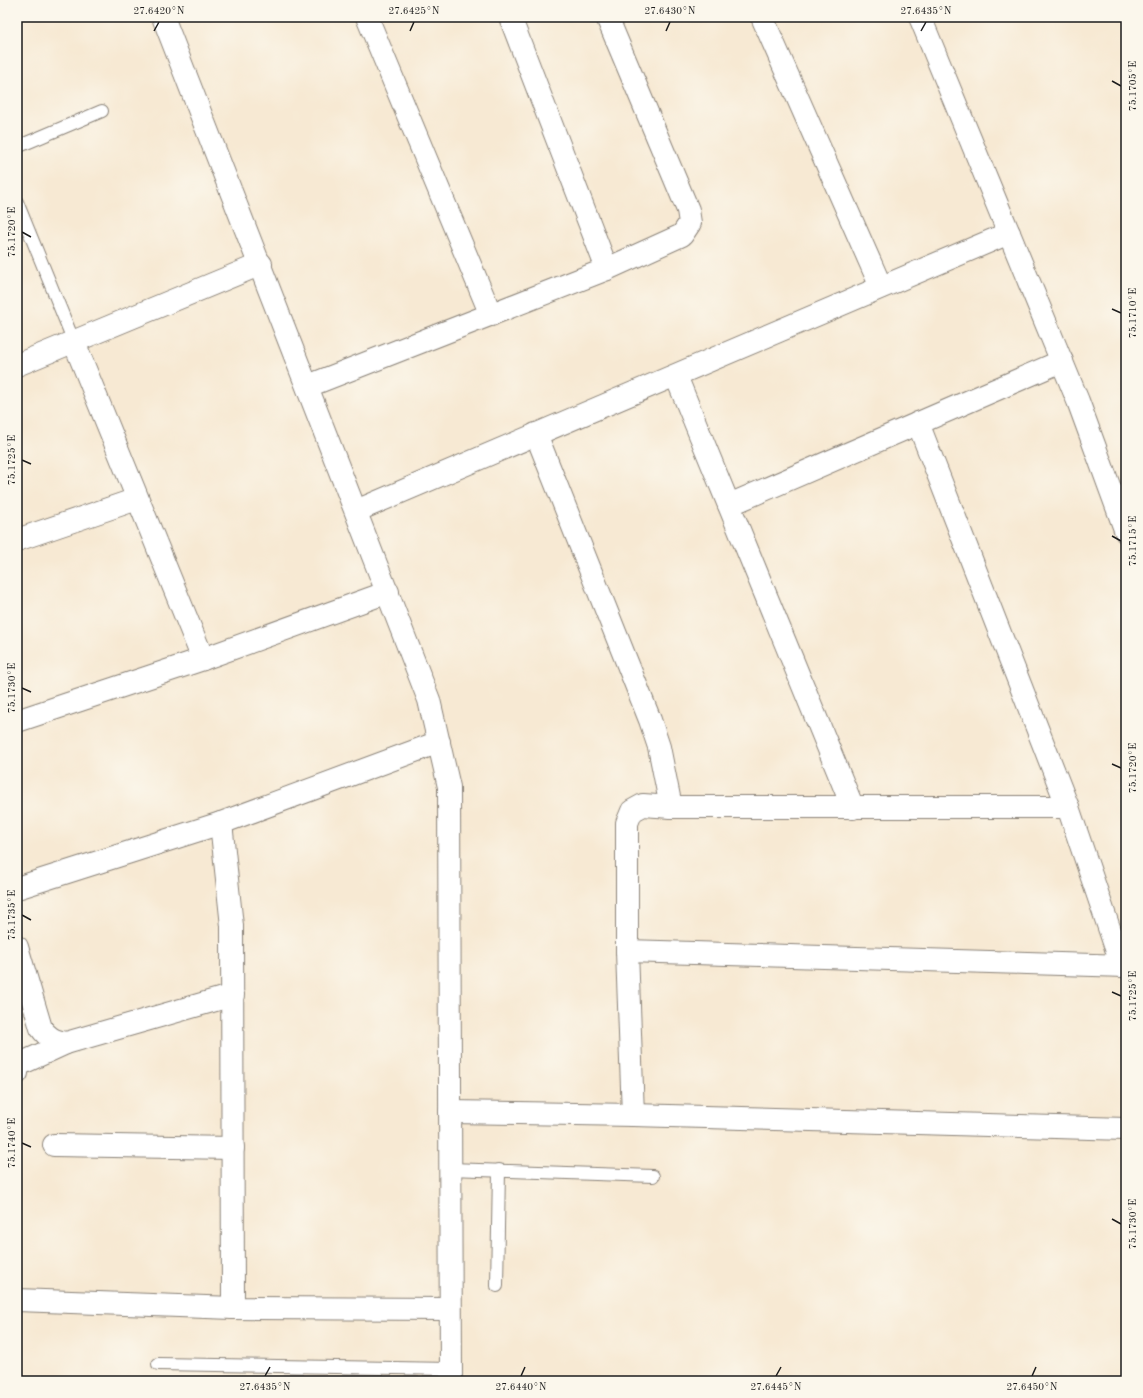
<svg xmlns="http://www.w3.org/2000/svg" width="1143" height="1398" viewBox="0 0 1143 1398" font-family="'Old Standard TT',serif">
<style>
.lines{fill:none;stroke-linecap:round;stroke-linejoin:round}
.lane-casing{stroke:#8a8278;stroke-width:14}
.street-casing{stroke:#8a8278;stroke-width:24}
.lane{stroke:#fff;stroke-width:12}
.street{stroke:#fff;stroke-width:22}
.ticks{fill:none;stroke:#1c1c1c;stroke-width:1.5}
.neatline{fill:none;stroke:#1c1c1c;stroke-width:1.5}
.ticks-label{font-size:10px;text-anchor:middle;fill:#1c1c1c}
</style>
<rect width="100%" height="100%" fill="#fbf7ec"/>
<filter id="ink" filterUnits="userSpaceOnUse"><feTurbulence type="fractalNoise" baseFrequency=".025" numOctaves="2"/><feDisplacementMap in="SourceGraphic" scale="8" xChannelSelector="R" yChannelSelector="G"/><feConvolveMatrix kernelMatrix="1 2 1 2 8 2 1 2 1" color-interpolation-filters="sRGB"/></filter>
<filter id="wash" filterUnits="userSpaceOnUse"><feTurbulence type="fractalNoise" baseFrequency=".012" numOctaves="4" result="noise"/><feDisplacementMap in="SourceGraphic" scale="16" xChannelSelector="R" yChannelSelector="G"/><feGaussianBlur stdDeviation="0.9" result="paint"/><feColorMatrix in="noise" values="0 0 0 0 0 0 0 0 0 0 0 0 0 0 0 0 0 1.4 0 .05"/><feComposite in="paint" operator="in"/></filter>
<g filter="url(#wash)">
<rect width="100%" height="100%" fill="#f7e9d3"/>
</g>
<g filter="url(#ink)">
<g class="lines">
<defs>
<g id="lane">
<polyline points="17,147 102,111"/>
<polyline points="17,202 74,342"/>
<polyline points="450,1169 653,1176"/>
<polyline points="497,1286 499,1170"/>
<polyline points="158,1364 451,1369"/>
</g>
<g id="street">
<polyline points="163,17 429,700 449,787 451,1381"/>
<polyline points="367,17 491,315"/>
<polyline points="607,17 688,210 690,223 682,235 607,269"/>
<polyline points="762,17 881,287"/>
<polyline points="920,17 1078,401 1126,532"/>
<polyline points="74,342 203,659"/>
<polyline points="17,365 261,264"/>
<polyline points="676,376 853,808"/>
<polyline points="308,386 607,269 510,17"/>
<polyline points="918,423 1069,810 1122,966"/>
<polyline points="536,434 650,720 659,747 671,807 643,805 632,811 627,823 627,951 633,1115"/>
<polyline points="729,505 1062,361"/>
<polyline points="356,511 1009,233"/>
<polyline points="17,540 137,499"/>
<polyline points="17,721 203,659 388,592"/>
<polyline points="671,807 1068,807"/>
<polyline points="221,823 232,926 233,1308"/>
<polyline points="17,888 221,823 439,742"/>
<path d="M17,947l24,81c7,10 13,13 25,15l167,-48"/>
<polyline points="627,951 1126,966"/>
<polyline points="17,1073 18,1065 66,1043"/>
<polyline points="450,1112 633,1115 1126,1129"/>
<polyline points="54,1145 233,1148"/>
<polyline points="17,1300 233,1308 450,1309"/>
</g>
</defs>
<use href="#lane" class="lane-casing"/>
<use href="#street" class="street-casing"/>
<use href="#lane" class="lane"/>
<use href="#street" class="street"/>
</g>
</g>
<path class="ticks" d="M154,31l5,-9M410,31l4,-9M666,31l4,-9M921,31l5,-9M1112,81l9,5M22,232l9,5M1112,309l9,4M22,460l9,4M1112,536l9,5M22,688l9,4M1112,764l9,4M22,915l9,5M1112,992l9,4M22,1143l9,4M1112,1219l9,5M265,1376l5,-9M521,1376l4,-9M776,1376l5,-9M1032,1376l4,-9"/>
<rect width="1143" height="1398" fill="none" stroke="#fbf7ec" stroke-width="44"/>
<rect x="22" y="22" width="1099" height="1354" class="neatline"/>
<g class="ticks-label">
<text x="159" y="14">27.6420°N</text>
<text x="414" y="14">27.6425°N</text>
<text x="670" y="14">27.6430°N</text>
<text x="926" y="14">27.6435°N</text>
<text transform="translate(1132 86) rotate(-90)" y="4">75.1705°E</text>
<text transform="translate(11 232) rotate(-90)" y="4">75.1720°E</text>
<text transform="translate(1132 313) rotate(-90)" y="4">75.1710°E</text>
<text transform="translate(11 460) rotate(-90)" y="4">75.1725°E</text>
<text transform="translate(1132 541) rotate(-90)" y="4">75.1715°E</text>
<text transform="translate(11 688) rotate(-90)" y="4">75.1730°E</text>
<text transform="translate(1132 768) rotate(-90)" y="4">75.1720°E</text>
<text transform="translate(11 915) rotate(-90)" y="4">75.1735°E</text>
<text transform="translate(1132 996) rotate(-90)" y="4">75.1725°E</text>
<text transform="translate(11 1143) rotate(-90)" y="4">75.1740°E</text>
<text transform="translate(1132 1224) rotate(-90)" y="4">75.1730°E</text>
<text x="265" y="1390">27.6435°N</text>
<text x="521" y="1390">27.6440°N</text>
<text x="776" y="1390">27.6445°N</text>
<text x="1032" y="1390">27.6450°N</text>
</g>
</svg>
